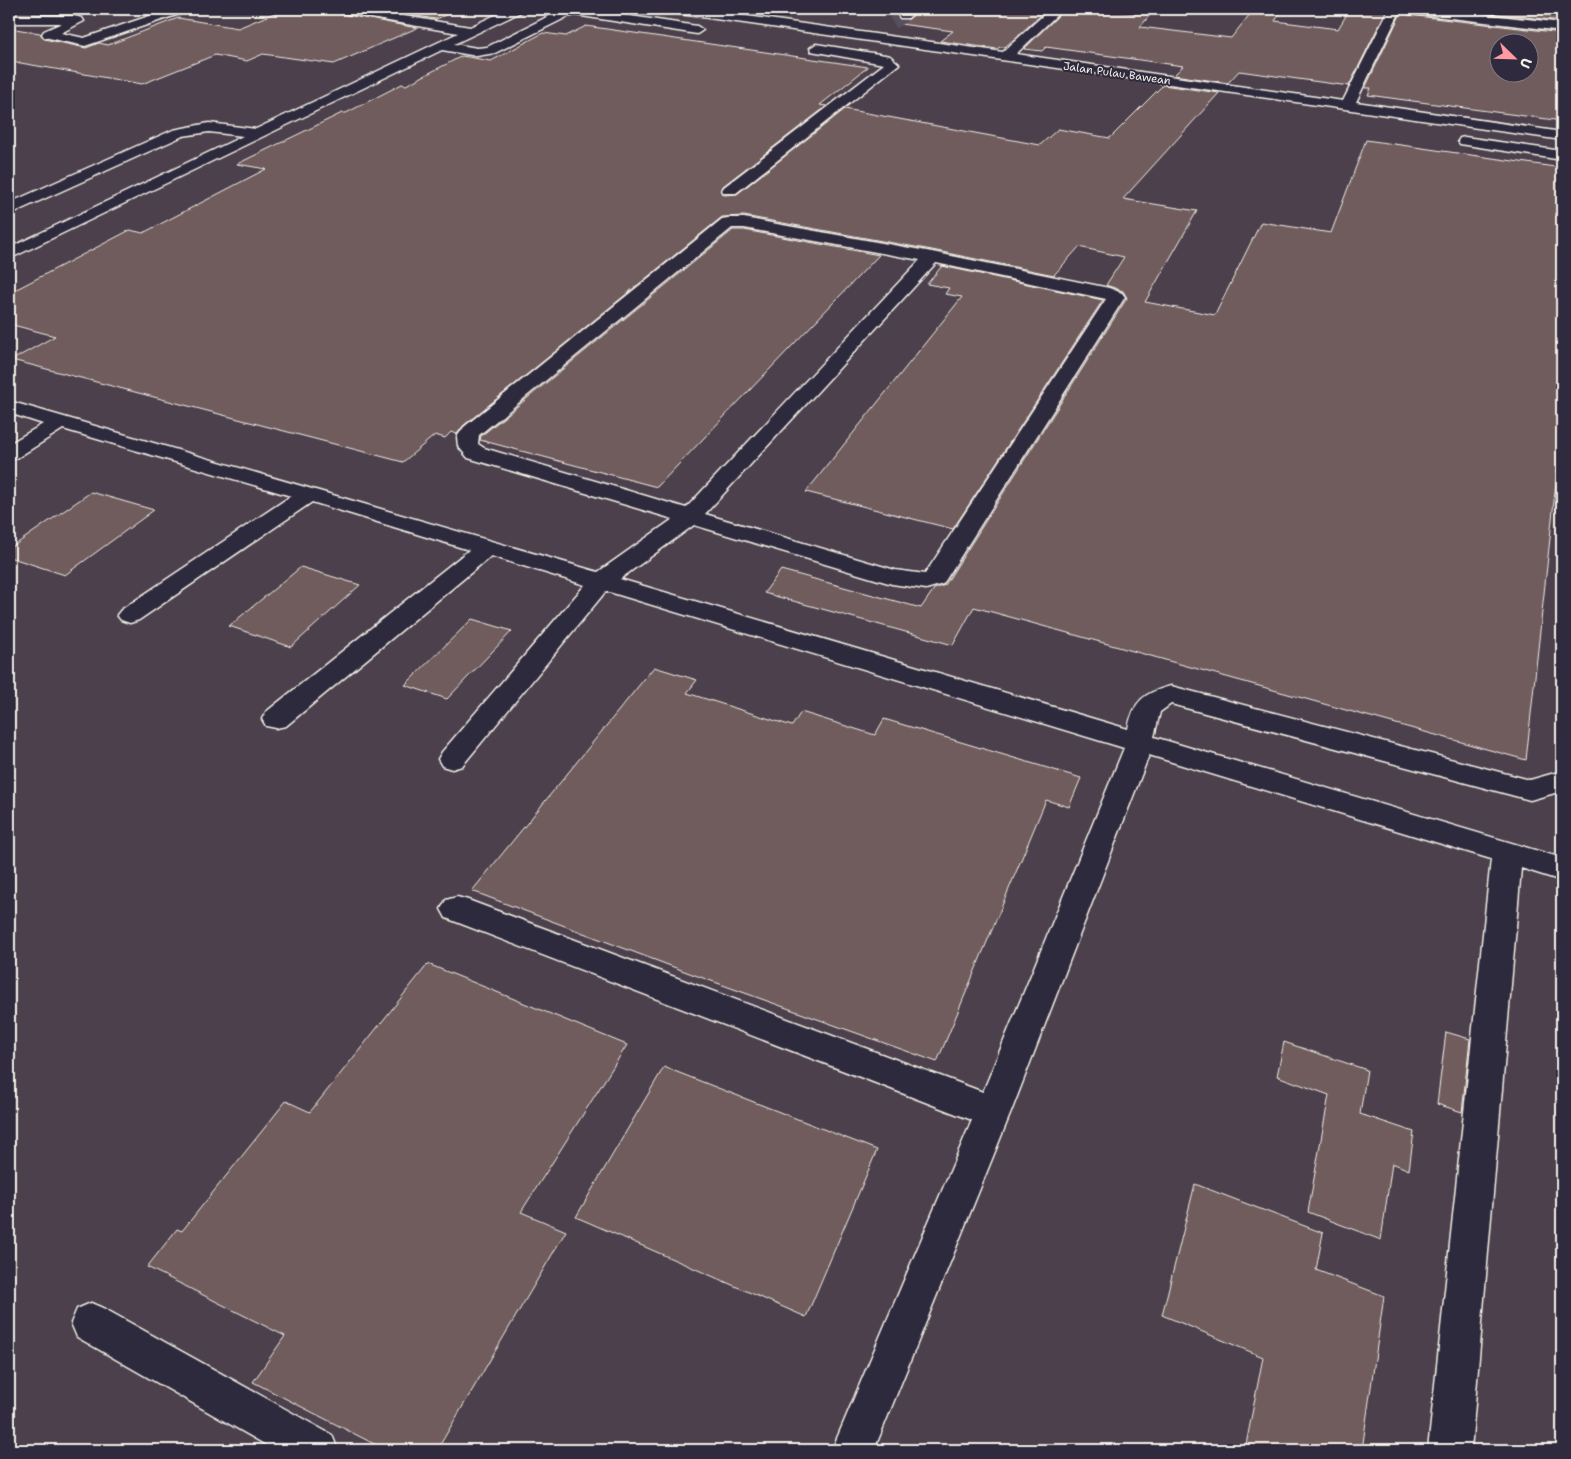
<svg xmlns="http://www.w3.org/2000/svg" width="1571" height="1459" viewBox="0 0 1571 1459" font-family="'Shantell Sans',sans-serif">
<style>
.built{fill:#4b404b;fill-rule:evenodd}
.building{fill:#6f5b5d;stroke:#f4f1e8;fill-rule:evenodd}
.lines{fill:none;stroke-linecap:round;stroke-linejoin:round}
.minor-tunnel{stroke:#58505c;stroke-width:13;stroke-dasharray:13 7;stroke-linecap:butt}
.minor-casing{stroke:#f4f1e8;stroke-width:3}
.minor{fill:#2f2a3d;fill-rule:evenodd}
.labels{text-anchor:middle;stroke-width:4;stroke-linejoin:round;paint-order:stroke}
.far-street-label{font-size:11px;fill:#f4f1e8;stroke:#2f2a3d}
</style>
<rect width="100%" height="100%" fill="#3c3443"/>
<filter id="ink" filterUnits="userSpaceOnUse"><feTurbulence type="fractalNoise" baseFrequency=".02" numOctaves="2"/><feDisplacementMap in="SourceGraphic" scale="10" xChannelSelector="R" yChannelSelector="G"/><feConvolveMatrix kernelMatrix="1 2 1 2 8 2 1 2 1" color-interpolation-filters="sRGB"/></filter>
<g filter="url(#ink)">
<path class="built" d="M9,9h1553v1441h-1553zM1498,42h30v30h-30z"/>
<g class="building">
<polygon points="284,9 316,9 417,28 334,64 263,54 247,61 215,55 142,84 9,61 9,28 40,33 44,39 86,48 99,43 108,45 178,18 238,28"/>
<polygon points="372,9 460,9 436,19"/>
<polygon points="920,9 1048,9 1005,47 1000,47 997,49 940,41 953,31 900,24 900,20 909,19"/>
<polygon points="1065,9 1099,9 1150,15 1140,27 1231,38 1254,9 1283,9 1275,21 1338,29 1350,9 1387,9 1349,86 1239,71 1228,83 1174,75 1183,66 1046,47 1042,51 1024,49"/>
<polygon points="1452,9 1503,9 1562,16 1562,21"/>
<path d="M1402,11l6,4 154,18v88l-194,-26 3,-7h-6zM1498,42h30v30h-30z"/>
<polygon points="586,26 868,67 820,105 827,106 723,186 720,191 724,195 737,194 845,109 1040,145 1058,129 1110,138 1163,85 1219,93 1123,199 1197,211 1145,302 1215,315 1261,222 1331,233 1366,140 1562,168 1562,427 1526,760 974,607 953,645 764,593 781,570 921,608 934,589 945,585 1127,298 1123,291 1106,285 1124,257 1079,247 1054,275 932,250 744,216 722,217 463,426 457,434 451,432 445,438 435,435 403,462 12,360 55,336 9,324 9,293 130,230 143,233 266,169 237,164 342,113 346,113 402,84 406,85 462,56 491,61 543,33 566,36"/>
<polygon points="733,230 744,230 879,255 657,487 480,440 481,436"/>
<polygon points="942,266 1103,300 953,529 806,492 962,297 945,294 949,288 927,284"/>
<polygon points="91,492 154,510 65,575 9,557 9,549"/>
<polygon points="301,567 360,585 291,647 229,626"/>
<polygon points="472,619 512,631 447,699 405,685"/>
<polygon points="654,667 697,680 687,693 792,726 801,712 875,735 884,719 1081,778 1069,807 1046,800 937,1062 692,974 472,891"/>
<polygon points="428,964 627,1045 521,1212 566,1231 437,1450 386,1450 253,1382 285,1336 147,1267 177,1229 182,1231 286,1101 310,1112"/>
<polygon points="1446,1032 1470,1039 1462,1112 1437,1104"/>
<polygon points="1284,1042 1367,1070 1360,1114 1414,1132 1409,1170 1392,1163 1381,1240 1308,1212 1329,1095 1277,1076"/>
<polygon points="664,1067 877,1150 806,1317 576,1217"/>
<polygon points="1195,1184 1323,1233 1316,1270 1384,1296 1362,1450 1245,1450 1263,1357 1162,1315"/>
</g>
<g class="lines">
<polyline class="minor-tunnel" points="893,23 904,15"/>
<defs>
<g id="minor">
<polygon points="170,9 187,9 185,12 85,46 44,37 42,34 44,31 62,23 9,23 9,15 74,16 82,18 84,21 61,33 84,38"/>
<polygon points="336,9 362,9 470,27 508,9 523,9 521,12 454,44 477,48 487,47 559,11 570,9 584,9 697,26 703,30 697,34 575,15 567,17 495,53 477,56 442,50 9,259 9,248 243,136 209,132 183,136 15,212 9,214 9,203 173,130 209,123 256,129 458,33 342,13"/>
<polygon points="667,9 697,9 1003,52 1050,9 1063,9 1016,54 1343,101 1389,9 1401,9 1356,102 1562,132 1562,140 673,13"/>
<polygon points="905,9 918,9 908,18 900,18 898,15"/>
<polygon points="1402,9 1437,9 1562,23 1562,31 1408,13"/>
<polygon points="816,44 885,55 890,56 899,64 736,193 724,193 722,190 724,187 884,64 811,51 810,48"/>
<polygon points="1465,137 1562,151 1562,160 1460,144 1458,141 1460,138"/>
<path d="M728,218h16l188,34 177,36 13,5 3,4 -182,287 -17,5 -34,-5 -198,-59 -74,54 508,150c6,-29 16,-36 43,-43l359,94 32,-9v20l-32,9 -359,-96 -11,8 -6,25 408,121v23l-41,-13 -50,582h-43l63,-591 -342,-104 -138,357 -137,338h-42l140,-330 -526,-202 -5,-9 5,-9 11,-3 11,3 515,192 141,-344 -518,-157 -144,175 -10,3 -10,-3 -4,-7 4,-7 143,-167 -94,-29 -205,170 -10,2 -10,-2 -4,-7 4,-7 203,-162 -157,-48 -173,118 -9,3 -9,-3 -4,-5 4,-5 170,-114 -228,-67 -46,29 -8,1v-15l34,-20 -34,-11v-12l589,171 75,-53 -205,-61 -10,-12 -1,-9 7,-10 258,-208zM732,228h12l176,32 -234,248 -202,-60 -6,-4 1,-9zM936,263l170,36 -181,275 -30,-4 -190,-56z"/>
<polygon points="91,1303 105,1309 332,1435 338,1450 275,1450 77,1337 71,1323 77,1309"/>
</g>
</defs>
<use href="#minor" class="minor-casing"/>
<use href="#minor" class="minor"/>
</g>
</g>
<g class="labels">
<g class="far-street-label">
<text transform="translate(1117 73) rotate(8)" y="4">Jalan Pulau Bawean</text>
</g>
</g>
<rect width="1571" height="1459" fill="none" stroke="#2f2a3d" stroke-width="30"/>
<rect x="15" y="15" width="1541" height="1429" fill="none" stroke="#f4f1e8" stroke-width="2" filter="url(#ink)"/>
<g transform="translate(1514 58) rotate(113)"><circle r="24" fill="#2f2a3d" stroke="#7e7a81"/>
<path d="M0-4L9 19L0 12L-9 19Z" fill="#ff9aa2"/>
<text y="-8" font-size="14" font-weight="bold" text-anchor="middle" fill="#f4f1e8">U</text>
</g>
</svg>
